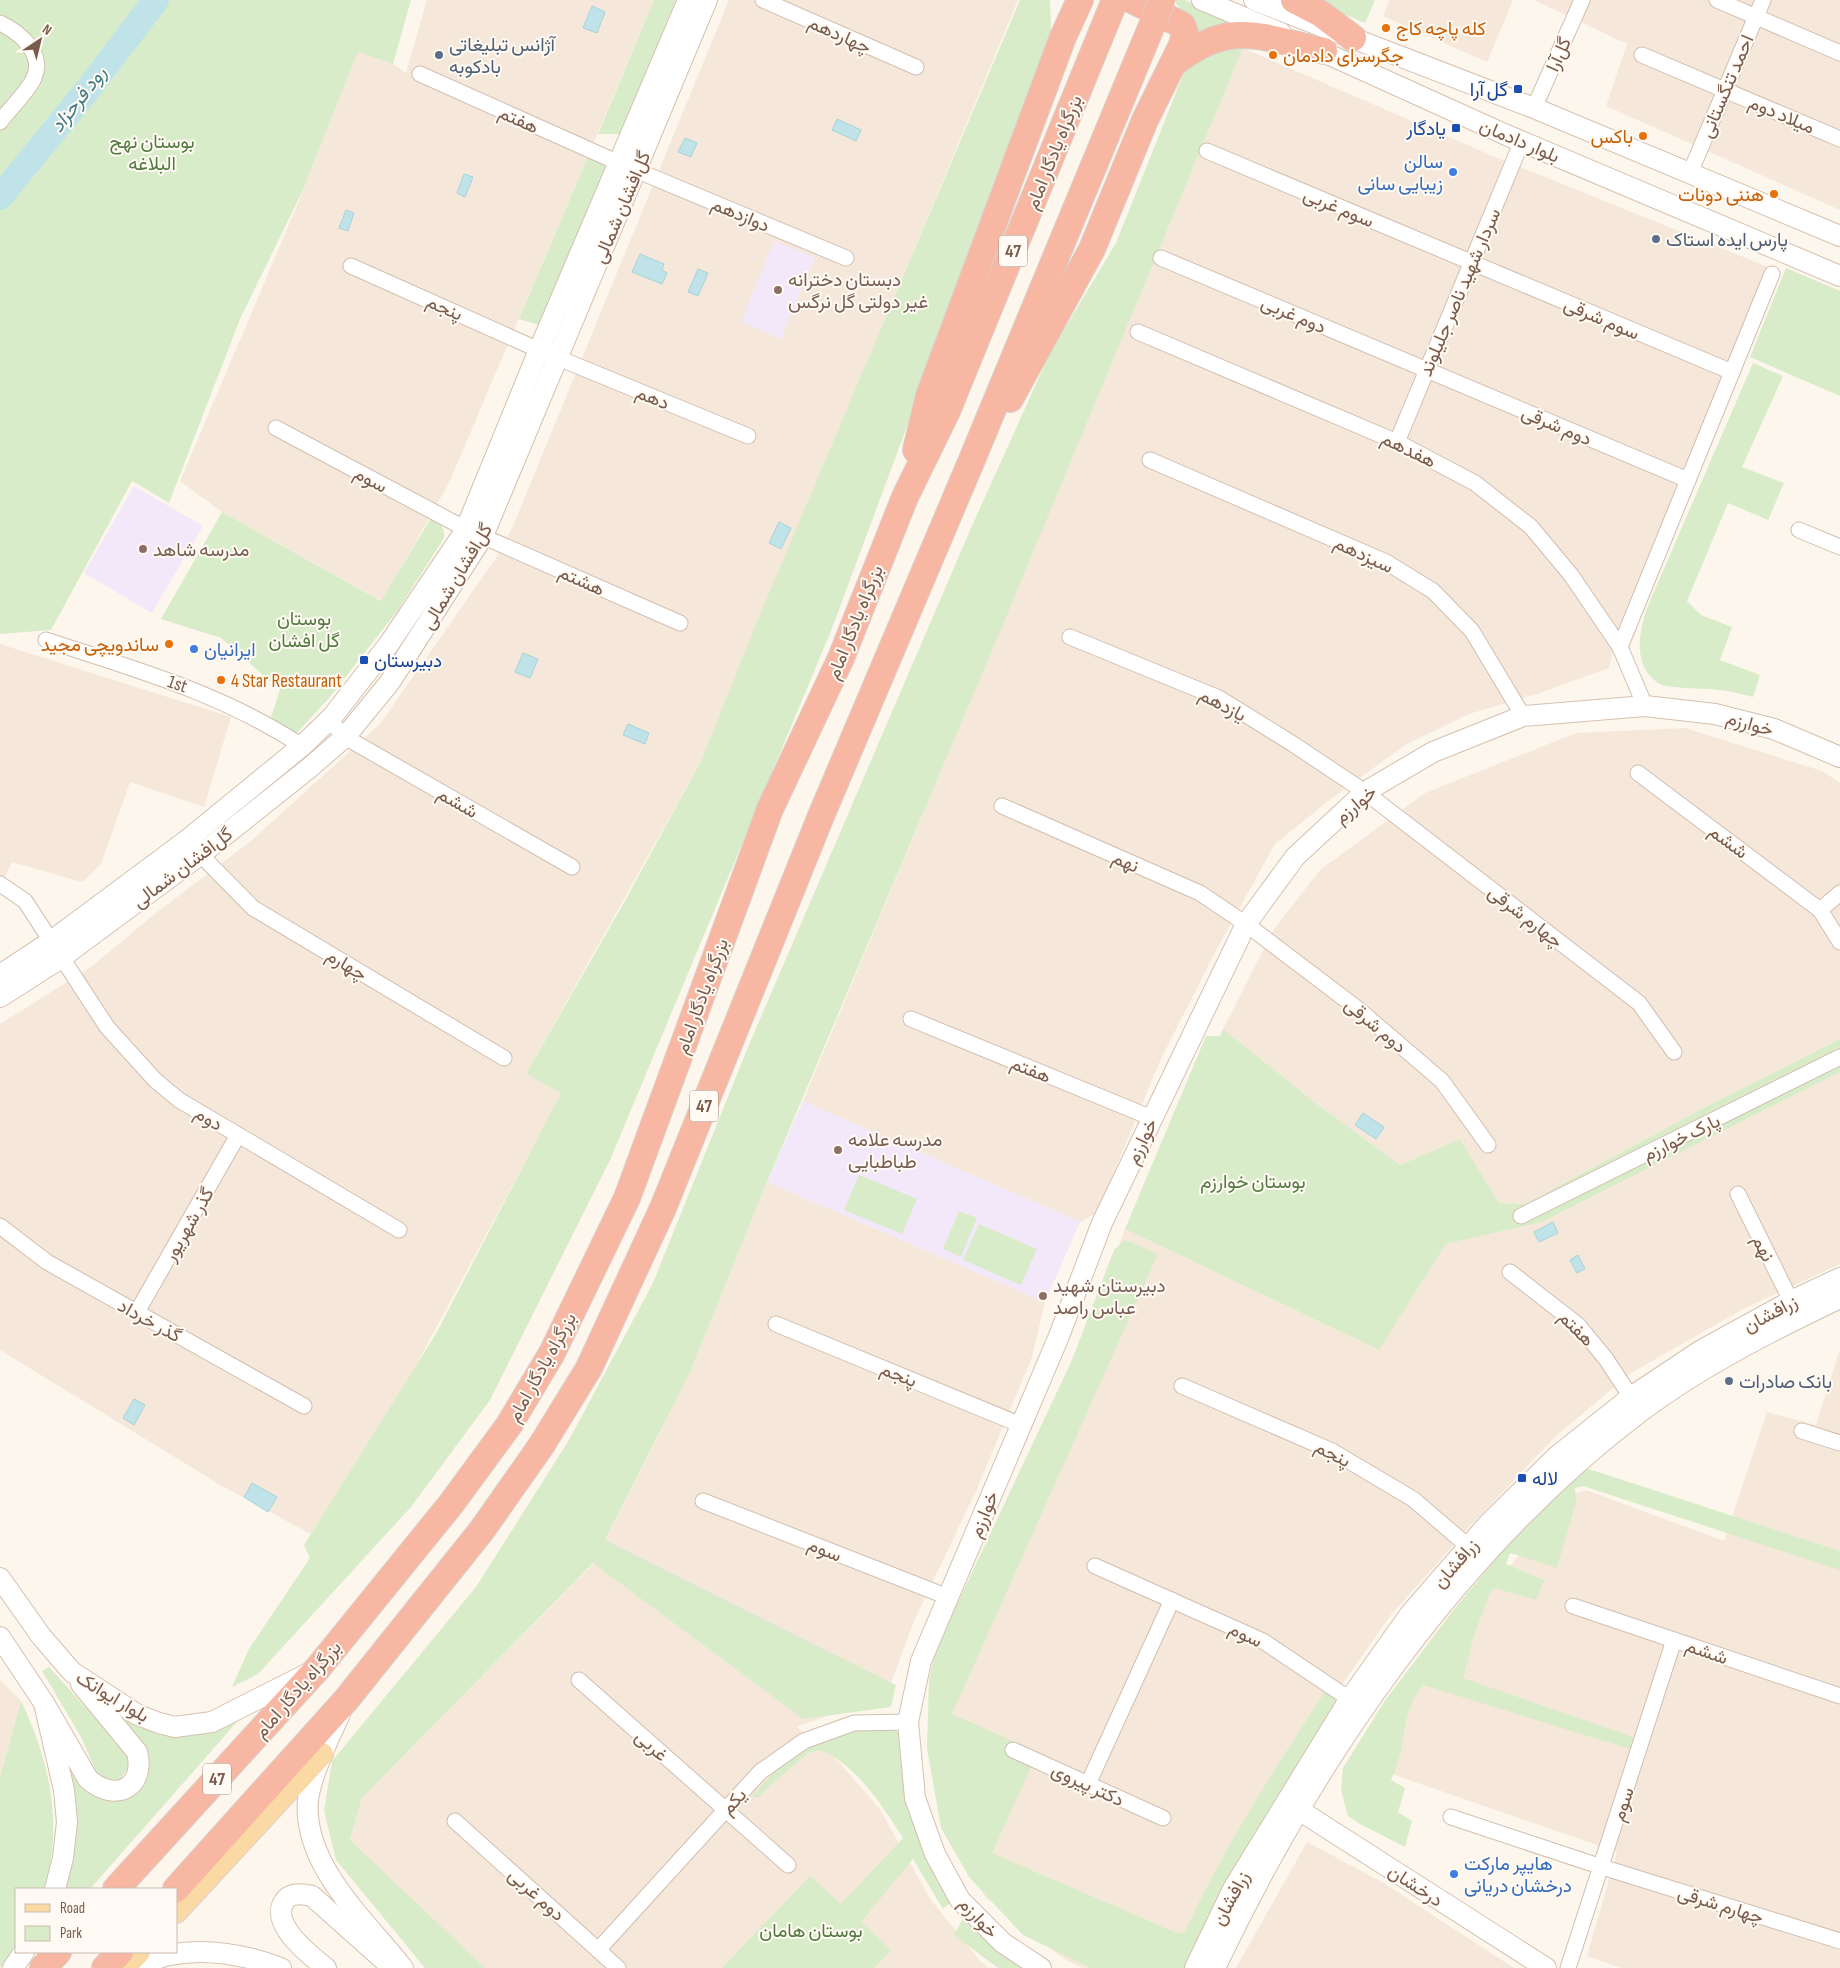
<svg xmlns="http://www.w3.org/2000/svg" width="1840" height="1968" viewBox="0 0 1840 1968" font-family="'Sofia Sans Condensed',Vazirmatn,sans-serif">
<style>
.residential{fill:#f5e8da}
.education{fill:#f3e8fa}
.green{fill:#d8ecc9}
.water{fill:#bfe3e8;stroke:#a5d3da}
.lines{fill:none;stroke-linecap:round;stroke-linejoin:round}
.river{stroke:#bfe3e8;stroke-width:26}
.street-casing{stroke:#d1beb0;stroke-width:17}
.secondary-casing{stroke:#d6c0b0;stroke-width:22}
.primary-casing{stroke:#dad1cd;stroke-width:24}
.highway-casing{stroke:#dad1cd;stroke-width:28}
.street{stroke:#fff;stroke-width:15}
.secondary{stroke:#fff;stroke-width:20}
.primary{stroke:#fbd9a5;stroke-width:22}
.highway{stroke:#f7b7a3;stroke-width:26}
.highway-bridge-casing{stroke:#dad1cd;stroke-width:28;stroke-linecap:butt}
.highway-bridge{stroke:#f7b7a3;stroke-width:26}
.food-dot{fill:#e8710a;stroke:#fffaf3;stroke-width:2}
.service-dot{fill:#5c6f8a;stroke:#fffaf3;stroke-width:2}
.transit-dot{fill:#1a4fb4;stroke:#fffaf3;stroke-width:2}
.shop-dot{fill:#3f7fe0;stroke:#fffaf3;stroke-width:2}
.education-dot{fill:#8d6e63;stroke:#fffaf3;stroke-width:2}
.labels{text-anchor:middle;stroke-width:4;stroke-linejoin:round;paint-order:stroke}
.shield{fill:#fffaf3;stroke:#a28b7f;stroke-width:1}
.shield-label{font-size:18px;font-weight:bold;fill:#7a5c4d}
.food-label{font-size:19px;fill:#c56008;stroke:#fffaf3;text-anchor:start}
.street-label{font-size:19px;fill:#7a5c4d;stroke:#fffaf3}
.service-label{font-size:19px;fill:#4e5e75;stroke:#fffaf3;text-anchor:start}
.transit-label{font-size:19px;fill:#164399;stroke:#fffaf3;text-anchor:end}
.park-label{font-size:19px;fill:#537a41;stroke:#fffaf3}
.shop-label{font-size:19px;fill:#366cbe;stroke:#fffaf3;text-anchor:start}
.education-label{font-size:19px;fill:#785e54;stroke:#fffaf3;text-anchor:start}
.water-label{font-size:20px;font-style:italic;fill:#437c86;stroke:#fffaf3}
</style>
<rect width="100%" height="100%" fill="#fdf6ec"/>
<g class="residential">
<polygon points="427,0 654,0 449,483 382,601 222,512 180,481 299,201 358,52 393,64 406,73"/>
<polygon points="729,0 1018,0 701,761 526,1074 562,1093 413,1371 311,1534 222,1486 0,1350 0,1024 91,967 156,913 251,841 380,724 496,558 513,526"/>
<polygon points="1390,0 1513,0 1487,62 1383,16"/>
<polygon points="1534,0 1840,0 1840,210 1606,106 1627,44"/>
<polygon points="1243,48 1493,156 1768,267 1719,394 1619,626 1609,668 1537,694 1469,714 1405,745 1327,802 1275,844 1214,954 1160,1061 1097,1213 1080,1222 803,1101"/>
<polygon points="0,644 231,717 204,807 130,782 101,864 82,882 12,862 0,888"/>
<polygon points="1685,728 1822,771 1840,783 1840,1039 1715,1102 1525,1204 1499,1203 1460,1139 1400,1165 1313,1101 1223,1029 1274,929 1320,870 1425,793 1576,733"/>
<polygon points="1840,1072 1840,1264 1745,1308 1631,1373 1556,1436 1473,1523 1390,1616 1317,1720 1175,1968 1082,1968 1064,1959 985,1897 940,1809 932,1690 1090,1325 1125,1229 1379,1350 1446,1244 1542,1222"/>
<polygon points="767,1182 1045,1302 1032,1357 976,1491 914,1621 887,1694 797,1727 838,1761 879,1808 931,1900 980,1961 989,1968 483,1968 350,1841 362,1798 594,1563 690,1372"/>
<polygon points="1840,1349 1840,1968 1621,1968 1587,1956 1617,1852 1357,1762 1491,1588 1571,1495 1586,1490 1724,1541 1767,1412 1816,1425"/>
<polygon points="0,1680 21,1701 0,1777"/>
<polygon points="1307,1842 1382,1882 1514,1968 1236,1968"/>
</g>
<g class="education">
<polygon points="774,241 815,257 781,339 741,322"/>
<polygon points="134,486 203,526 152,613 84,573"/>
<polygon points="803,1101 1080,1222 1045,1302 767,1182"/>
</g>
<g class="green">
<polygon points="0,0 411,0 393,64 358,52 304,188 240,319 169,503 132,481 51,630 0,634"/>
<polygon points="654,0 676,0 620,134 598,134"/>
<polygon points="1020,0 1050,0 1051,30 1016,133 831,631 610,1160 490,1400 411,1507 258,1674 232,1687 249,1649 310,1558 304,1545 437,1332 561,1093 526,1074 626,899 701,761 753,631"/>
<polygon points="1175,0 1185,0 1239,23 1191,43 1185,14 1175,2"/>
<polygon points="1311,0 1375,0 1365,23"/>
<polygon points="1213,45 1243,48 996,641 767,1182 690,1372 605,1540 896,1685 891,1707 803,1719 593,1563 362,1798 350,1840 485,1968 425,1968 336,1860 324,1811 332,1761 476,1587 569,1440 653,1283 748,1047 971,528 1050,353 1116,243 1183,75"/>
<polygon points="588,156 607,167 539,325 519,319"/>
<polygon points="1786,268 1840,291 1840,396 1750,357"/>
<path d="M1753,363l30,13 -41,91 42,16 -16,37 -40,-17 -41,98 14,14 31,12 -12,33 40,15 -7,22c-11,-3 -23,-6 -34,-7 -13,-2 -53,-1 -61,-7 -26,-18 -19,-51 -11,-75z"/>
<path d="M222,512l159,89 50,-83c9,5 14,9 13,20l-46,72 -69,88 -35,38 -23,-19 9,-27 -59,-52 -60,-19z"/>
<polygon points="1223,1029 1313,1101 1400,1165 1460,1139 1499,1203 1525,1204 1715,1102 1840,1039 1840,1072 1542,1222 1446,1244 1379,1350 1125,1229 1206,1036 1220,1036"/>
<polygon points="859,1175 917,1199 902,1234 844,1210"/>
<polygon points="959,1211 977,1218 961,1257 943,1249"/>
<polygon points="979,1224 1037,1249 1021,1285 963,1260"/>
<path d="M1125,1240l33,14 -206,460 86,38 -46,101 187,81 6,-3c40,-85 90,-163 141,-241l13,10 -2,8 -89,136 -64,124h-93l-68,-33 -54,-58 -28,-49 -14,-80 2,-68 6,-29 137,-291 42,-110z"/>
<path d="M1586,1468l254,83v19l-257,-84 -8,2 1,14 -19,66 -47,-15 -4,11 38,16 -8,20 -41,-12 -4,3 -17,44 -11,43 170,59 -3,12 -207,-64c-17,20 -17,40 -22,65 -2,10 -6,20 -10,30l14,8 -7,24 14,9 -7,26 -45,-23 -12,-8 -7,-26 2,-22 41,-66 68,-90 60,-73z"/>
<polygon points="49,1667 126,1752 129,1766 121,1779 110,1782 98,1776 81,1737 42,1671"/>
<path d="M21,1701c29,61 42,122 24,188h-29v60l-16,19v-191z"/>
<path d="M251,1706l-161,183h-27l4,-131 10,17 61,13 -24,-77c25,9 67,32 93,21 15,-6 30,-18 44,-26z"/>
<path d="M861,1728l43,4 50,168 -11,9 -30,-50 -52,63 30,28 -17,18h-152l88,-92 31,28 62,-66c-19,-30 -45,-70 -78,-86 -4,-2 -11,0 -15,0 -19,15 -36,29 -52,46l-6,-2 25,-27 42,-30z"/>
<polygon points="967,1911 1038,1968 998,1968 954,1935"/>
</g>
<g class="water">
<polygon points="592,6 605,12 597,33 583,28"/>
<polygon points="837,119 861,130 856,141 832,130"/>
<polygon points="685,138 697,143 691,157 678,152"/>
<polygon points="464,174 473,177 465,197 457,193"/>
<polygon points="346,210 354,213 348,231 339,228"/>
<polygon points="640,254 664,264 662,270 667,273 662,284 632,272"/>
<polygon points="698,269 708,273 698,296 688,292"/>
<polygon points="779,522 791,528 781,549 769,543"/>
<polygon points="523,653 538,659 530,678 515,672"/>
<polygon points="628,724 649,733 645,744 623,735"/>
<polygon points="1363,1113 1384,1127 1376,1139 1355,1125"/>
<polygon points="1553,1222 1558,1233 1539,1242 1534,1232"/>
<polygon points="1578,1255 1585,1269 1577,1273 1570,1260"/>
<polygon points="134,1399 145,1405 134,1425 123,1418"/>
<polygon points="252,1483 277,1497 268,1512 244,1497"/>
</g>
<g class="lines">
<polyline class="river" points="0,197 89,88 156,0"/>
<defs>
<g id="street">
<polyline points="763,0 916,67"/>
<polyline points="1717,0 1840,53"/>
<path d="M0,23c19,9 45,30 34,55 -7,15 -24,30 -34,44"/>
<polyline points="1642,55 1840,139"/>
<polyline points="420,74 619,163 846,258"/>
<polyline points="1534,108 1582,0"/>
<polyline points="1207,151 1732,372"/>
<polyline points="1690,173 1763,0"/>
<polyline points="1161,258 1688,480"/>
<polyline points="351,266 539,350 748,436"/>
<polyline points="1138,332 1397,442 1475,483 1531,527 1571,575 1620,647 1645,706"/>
<polyline points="276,428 466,529 680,623"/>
<polyline points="1397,442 1522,141"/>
<polyline points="1150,460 1386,562 1433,591 1472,631 1523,716"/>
<polyline points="1799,530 1840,547"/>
<polyline points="1070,637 1219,698 1293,744 1365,792 1639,1003 1674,1052"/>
<path d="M46,640c91,30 175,53 256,106"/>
<polyline points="1620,647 1772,274"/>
<polyline points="329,720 345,737 572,867"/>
<polyline points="1638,773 1820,910 1840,942"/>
<polyline points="1002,806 1200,893 1246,924 1358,1009 1442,1081 1488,1145"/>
<polyline points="193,847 253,908 504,1058"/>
<polyline points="0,884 25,901 107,1027 155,1080 179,1100 399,1230"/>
<polyline points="1820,910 1840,893"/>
<polyline points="911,1019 1152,1118"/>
<polyline points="1738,1194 1791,1301"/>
<polyline points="1521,1216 1840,1057"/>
<polyline points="0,1226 47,1262 304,1406"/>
<polyline points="1510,1272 1578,1325 1606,1359 1631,1397"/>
<polyline points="137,1312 238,1135"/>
<polyline points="776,1324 1021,1425"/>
<polyline points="1182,1386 1332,1451 1413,1499 1469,1547"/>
<polyline points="1802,1431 1840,1443"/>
<polyline points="703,1501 948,1597"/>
<polyline points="1095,1566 1263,1641 1357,1704"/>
<polyline points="1573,1606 1840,1696"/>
<polyline points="579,1680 788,1865"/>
<polyline points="1013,1750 1163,1818"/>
<polyline points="1088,1784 1172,1600"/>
<polyline points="1451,1817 1602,1867 1840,1941"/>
<polyline points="455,1821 618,1968"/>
<polyline points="598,1950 760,1772 804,1741 854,1723 908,1722"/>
<polyline points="1568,1968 1674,1640"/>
</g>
<g id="secondary">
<polyline points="1202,0 1281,33"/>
<polyline points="1254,0 1534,108 1840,236"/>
<polyline points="1310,46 1504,134 1840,276"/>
<polyline points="0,975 50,942 187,840 302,746 332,717 389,644 465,531 539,350 688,0"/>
<polyline points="0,997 61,958 200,855 308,769 345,737 390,682 483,536 707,0"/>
<polyline points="0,1578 41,1636 72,1672 138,1715 159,1723 175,1727 212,1722 307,1674"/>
<polyline points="0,1637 44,1703 64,1790 67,1822 63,1858 55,1889"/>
<path d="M44,1703l44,76c27,24 58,9 49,-27l-56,-68"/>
<path d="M340,1714c-11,24 -29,61 -32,86 -6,65 58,121 95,168"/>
<polyline points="1288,1803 1546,1968"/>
<polyline points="13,1968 24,1952"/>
<path d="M134,1968c11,-4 24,-11 36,-13 38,-8 76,0 111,13"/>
<path d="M326,1968c-15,-12 -60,-46 -40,-69 7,-7 18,-5 26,-3l74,66"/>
<polyline points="1041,1968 1003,1943 960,1900 935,1854 915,1798 908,1722 921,1661 1059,1336 1102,1223 1246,924 1295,857 1365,792 1433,752 1523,716 1645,706 1715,714 1774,729 1840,757"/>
<polyline points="1195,1968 1233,1889 1349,1700 1410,1614 1489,1523 1557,1456 1631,1397 1700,1351 1791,1301 1840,1278"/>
<path d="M1215,1968c98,-207 241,-417 425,-556 61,-46 131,-81 200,-114"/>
</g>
<g id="primary">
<polyline points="176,1912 322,1754"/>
<polyline points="124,1968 139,1952"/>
</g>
<g id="highway">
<polyline points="1294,0 1321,14 1353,38"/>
<path d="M1173,64c58,-46 86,-27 151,-13"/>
<polyline points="1010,399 1092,249 1145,120 1182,45 1185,32 1182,25 1132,0"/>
<polyline points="916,450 929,396 1063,37 1080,0"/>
<polyline points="116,1889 318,1668 451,1504 509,1425 552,1353 627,1198 770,809 841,658 905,497 947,411 1115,0"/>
<polyline points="176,1889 346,1700 482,1530 541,1446 589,1368 663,1208 821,816 971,462 1155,18"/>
<polyline points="43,1968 58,1952"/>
<polyline points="105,1968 120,1952"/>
</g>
</defs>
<use href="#street" class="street-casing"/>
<use href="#secondary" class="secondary-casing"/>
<use href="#primary" class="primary-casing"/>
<use href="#highway" class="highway-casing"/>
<use href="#street" class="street"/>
<use href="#secondary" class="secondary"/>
<use href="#primary" class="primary"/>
<use href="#highway" class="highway"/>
<defs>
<polyline id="highway-bridge" points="1155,18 1162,0"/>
</defs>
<use href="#highway-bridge" class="highway-bridge-casing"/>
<use href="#highway-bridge" class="highway-bridge"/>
</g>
<g class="food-dot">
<circle cx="1386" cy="28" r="5"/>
<circle cx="1273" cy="55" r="5"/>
<circle cx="1643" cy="136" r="5"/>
<circle cx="1774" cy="194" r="5"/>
<circle cx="169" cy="644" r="5"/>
<circle cx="221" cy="680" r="5"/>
</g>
<g class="service-dot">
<circle cx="439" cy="55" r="5"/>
<circle cx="1656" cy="239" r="5"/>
<circle cx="1729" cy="1381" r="5"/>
</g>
<g class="transit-dot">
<rect x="1513" y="84" width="10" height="10" rx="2.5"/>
<rect x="1451" y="123" width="10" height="10" rx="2.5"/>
<rect x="359" y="655" width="10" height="10" rx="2.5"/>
<rect x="1517" y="1473" width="10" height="10" rx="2.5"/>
</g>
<g class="shop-dot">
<circle cx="1453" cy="172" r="5"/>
<circle cx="194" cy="649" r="5"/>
<circle cx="1454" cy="1874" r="5"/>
</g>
<g class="education-dot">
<circle cx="778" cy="290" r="5"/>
<circle cx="143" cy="549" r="5"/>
<circle cx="838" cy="1150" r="5"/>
<circle cx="1043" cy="1296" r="5"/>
</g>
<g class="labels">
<g class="shield">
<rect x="999" y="235.5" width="28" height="31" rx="4"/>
<rect x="690" y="1090.5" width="28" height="31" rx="4"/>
<rect x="203" y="1763.5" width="28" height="31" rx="4"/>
</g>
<g class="shield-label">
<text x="1013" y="257">47</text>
<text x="704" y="1112">47</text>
<text x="217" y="1785">47</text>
</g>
<g class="food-label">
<text x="1396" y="35">کله پاچه کاج</text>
<text x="1283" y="62">جگرسرای دادمان</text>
<text x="1633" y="143" text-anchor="end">باکس</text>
<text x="1764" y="201" text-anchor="end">هننی دونات</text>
<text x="159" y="651" text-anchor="end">ساندویچی مجید</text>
<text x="231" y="687">4 Star Restaurant</text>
</g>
<g class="street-label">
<text transform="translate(840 34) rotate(24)" y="7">چهاردهم</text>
<text transform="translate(1558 54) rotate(-66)" y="7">گل‌آرا</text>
<text transform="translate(1726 86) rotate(-67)" y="7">احمد تنگستانی</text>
<text transform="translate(1782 114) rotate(23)" y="7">میلاد دوم</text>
<text transform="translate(519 119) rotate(24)" y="7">هفتم</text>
<text transform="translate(1520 140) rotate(23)" y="7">بلوار دادمان</text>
<text transform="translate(1053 152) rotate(-68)" y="7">بزرگراه یادگار امام</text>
<text transform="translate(621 207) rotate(-67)" y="7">گل‌افشان شمالی</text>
<text transform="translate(1339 207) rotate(23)" y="7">سوم غربی</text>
<text transform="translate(741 214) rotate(23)" y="7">دوازدهم</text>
<text transform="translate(1459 292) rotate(-67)" y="7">سردار شهید ناصر جلیلوند</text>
<text transform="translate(445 307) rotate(24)" y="7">پنجم</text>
<text transform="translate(1294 314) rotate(23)" y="7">دوم غربی</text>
<text transform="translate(1602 318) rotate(23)" y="7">سوم شرقی</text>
<text transform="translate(653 397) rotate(22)" y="7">دهم</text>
<text transform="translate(1557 425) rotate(23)" y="7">دوم شرقی</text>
<text transform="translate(1409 449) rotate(26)" y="7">هفدهم</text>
<text transform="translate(371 479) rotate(28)" y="7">سوم</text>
<text transform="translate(1364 554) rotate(25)" y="7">سیزدهم</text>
<text transform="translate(456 576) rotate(-59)" y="7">گل‌افشان شمالی</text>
<text transform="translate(582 580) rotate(24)" y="7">هشتم</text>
<text transform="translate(854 622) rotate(-68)" y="7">بزرگراه یادگار امام</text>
<text transform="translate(178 683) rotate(19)" y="7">1st</text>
<text transform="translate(1223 704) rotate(28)" y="7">یازدهم</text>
<text transform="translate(1750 723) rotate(16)" y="7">خوارزم</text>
<text transform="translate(458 802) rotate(30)" y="7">ششم</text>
<text transform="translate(1355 804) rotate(-40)" y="7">خوارزم</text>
<text transform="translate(1729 841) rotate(37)" y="7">ششم</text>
<text transform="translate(1126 861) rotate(24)" y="7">نهم</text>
<text transform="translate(182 867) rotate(-37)" y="7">گل‌افشان شمالی</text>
<text transform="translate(1526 916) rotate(38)" y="7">چهارم شرقی</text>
<text transform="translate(347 964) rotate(31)" y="7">چهارم</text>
<text transform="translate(701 996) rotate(-70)" y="7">بزرگراه یادگار امام</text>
<text transform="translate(1376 1025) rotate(40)" y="7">دوم شرقی</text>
<text transform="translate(1031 1069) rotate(22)" y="7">هفتم</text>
<text transform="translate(209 1118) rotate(31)" y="7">دوم</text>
<text transform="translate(1681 1137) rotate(-26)" y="7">پارک خوارزم</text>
<text transform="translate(1141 1141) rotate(-64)" y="7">خوارزم</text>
<text transform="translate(188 1224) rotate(-60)" y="7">گذر شهریور</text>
<text transform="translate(1764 1248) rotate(63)" y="7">نهم</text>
<text transform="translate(1770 1313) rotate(-28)" y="7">زرافشان</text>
<text transform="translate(150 1320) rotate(29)" y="7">گذر خرداد</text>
<text transform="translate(1577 1328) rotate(45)" y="7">هفتم</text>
<text transform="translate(541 1367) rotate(-61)" y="7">بزرگراه یادگار امام</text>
<text transform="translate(899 1374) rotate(22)" y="7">پنجم</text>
<text transform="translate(1333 1453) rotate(27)" y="7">پنجم</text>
<text transform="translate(983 1514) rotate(-67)" y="7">خوارزم</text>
<text transform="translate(825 1549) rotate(22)" y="7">سوم</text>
<text transform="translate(1455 1563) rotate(-49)" y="7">زرافشان</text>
<text transform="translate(1246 1634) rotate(26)" y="7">سوم</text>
<text transform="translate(1707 1651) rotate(19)" y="7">ششم</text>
<text transform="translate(297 1689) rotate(-49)" y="7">بزرگراه یادگار امام</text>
<text transform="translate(113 1696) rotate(31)" y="7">بلوار ایوانک</text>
<text transform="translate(652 1745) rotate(42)" y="7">غربی</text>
<text transform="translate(1088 1784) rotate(25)" y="7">دکتر پیروی</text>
<text transform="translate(733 1801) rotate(-48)" y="7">یکم</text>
<text transform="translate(1622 1804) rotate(-72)" y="7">سوم</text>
<text transform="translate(1416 1885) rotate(33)" y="7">درخشان</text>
<text transform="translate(537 1894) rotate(42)" y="7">دوم غربی</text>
<text transform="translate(1230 1898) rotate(-62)" y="7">زرافشان</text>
<text transform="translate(1721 1904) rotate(17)" y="7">چهارم شرقی</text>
<text transform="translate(979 1917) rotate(47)" y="7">خوارزم</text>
</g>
<g class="service-label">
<text x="449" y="51">آژانس تبلیغاتی<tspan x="449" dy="22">بادکوبه</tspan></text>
<text x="1666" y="246">پارس ایده استاک</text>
<text x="1739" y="1388">بانک صادرات</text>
</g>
<g class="transit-label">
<text x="1508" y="96">گل آرا</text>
<text x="1446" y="135">یادگار</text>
<text x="374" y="667" text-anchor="start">دبیرستان</text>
<text x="1532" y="1485" text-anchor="start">لاله</text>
</g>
<g class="park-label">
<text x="152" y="148">بوستان نهج<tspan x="152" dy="22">البلاغه</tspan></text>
<text x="304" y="625">بوستان<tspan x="304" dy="22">گل افشان</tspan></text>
<text x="1253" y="1188">بوستان خوارزم</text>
<text x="811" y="1937">بوستان هامان</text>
</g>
<g class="shop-label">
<text x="1443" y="168" text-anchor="end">سالن<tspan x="1443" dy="22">زیبایی سانی</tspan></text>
<text x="204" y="656">ایرانیان</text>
<text x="1464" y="1870">هایپر مارکت<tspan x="1464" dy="22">درخشان دریانی</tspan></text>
</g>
<g class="education-label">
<text x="788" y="286">دبستان دخترانه<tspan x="788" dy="22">غیر دولتی گل نرگس</tspan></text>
<text x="153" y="556">مدرسه شاهد</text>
<text x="848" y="1146">مدرسه علامه<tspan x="848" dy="22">طباطبایی</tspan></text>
<text x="1053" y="1292">دبیرستان شهید<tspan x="1053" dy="22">عباس راصد</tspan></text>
</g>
<g class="water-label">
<text transform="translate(78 99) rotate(-52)" y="7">رود فرحزاد</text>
</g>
</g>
<rect x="15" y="1888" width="162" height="65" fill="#fffaf3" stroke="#cabbb1"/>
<rect x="25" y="1904" width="25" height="8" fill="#fbd9a5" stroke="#cabbb1"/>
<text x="60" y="1913" font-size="15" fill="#7a5c4d">Road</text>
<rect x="25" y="1926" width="25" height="15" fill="#d8ecc9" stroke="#cabbb1"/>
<text x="60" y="1938" font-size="15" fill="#7a5c4d">Park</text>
<g transform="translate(40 40) rotate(35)" stroke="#fffaf3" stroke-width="4" paint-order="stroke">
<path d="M0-4L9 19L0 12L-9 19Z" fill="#7a5c4d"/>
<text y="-8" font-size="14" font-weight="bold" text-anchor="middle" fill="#7a5c4d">N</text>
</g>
</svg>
